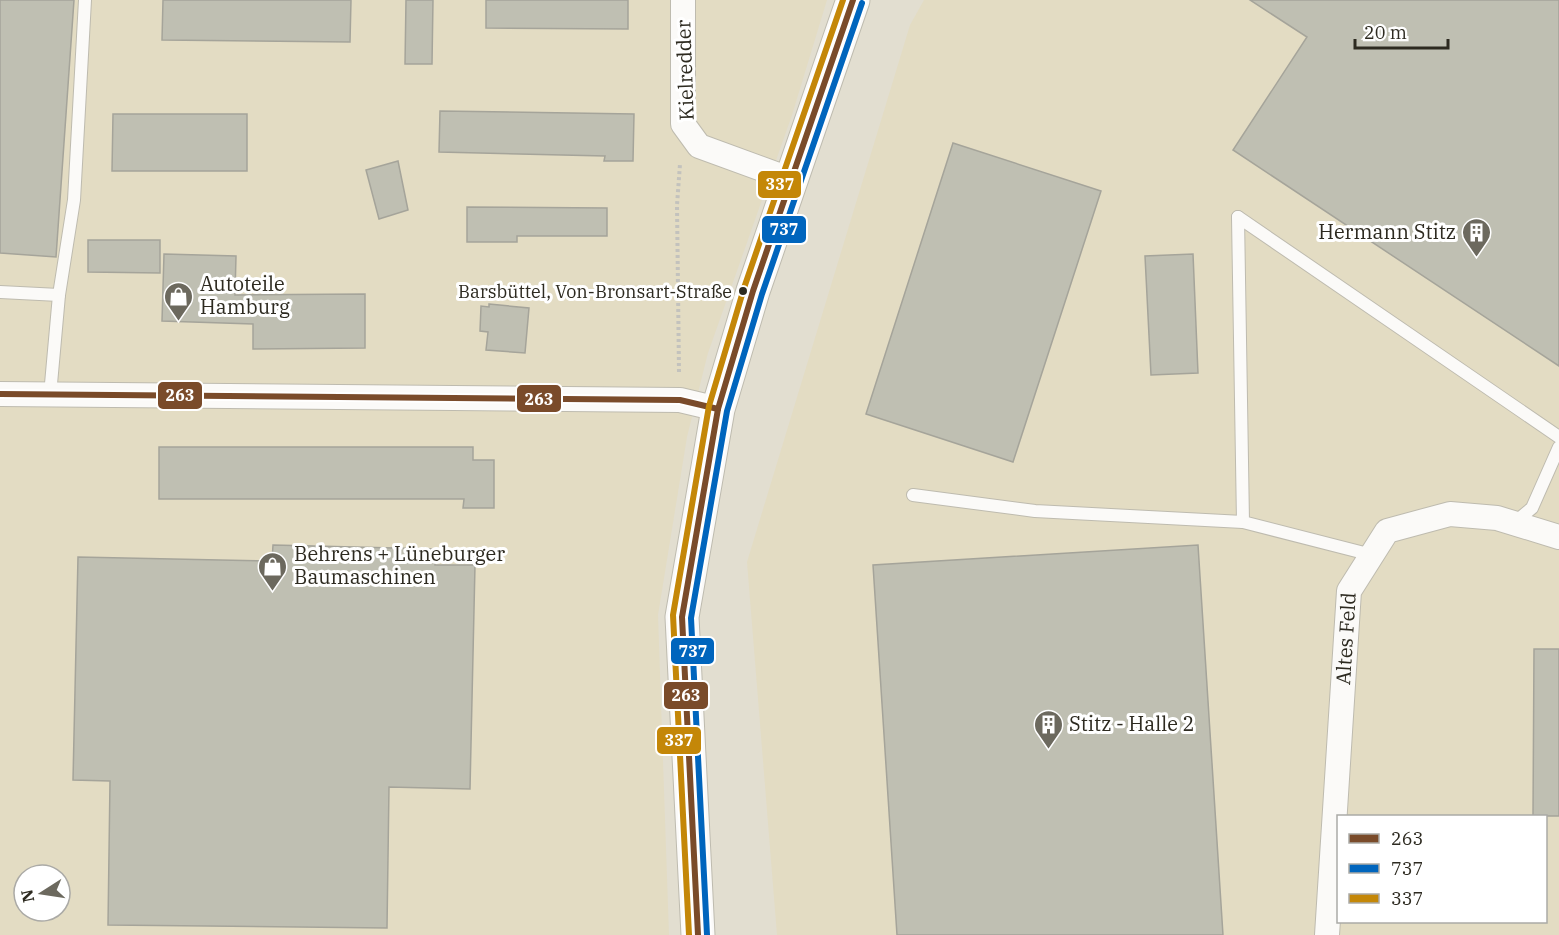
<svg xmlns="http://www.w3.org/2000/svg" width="1559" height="935" viewBox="0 0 1559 935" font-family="'IBM Plex Serif',serif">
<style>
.built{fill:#e3dcc3;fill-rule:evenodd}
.building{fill:#bfbfb2;stroke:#a5a49a;stroke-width:1.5}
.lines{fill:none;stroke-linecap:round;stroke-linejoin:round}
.lane-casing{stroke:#bebbaf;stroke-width:14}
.street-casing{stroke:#bebbaf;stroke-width:26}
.secondary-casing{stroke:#bebbaf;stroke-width:35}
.path{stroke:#c3c2bd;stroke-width:4;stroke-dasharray:3 3;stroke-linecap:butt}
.lane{stroke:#fbfaf8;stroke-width:12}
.street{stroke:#fbfaf8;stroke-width:24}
.secondary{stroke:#fbfaf8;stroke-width:33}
.bus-1-casing{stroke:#fff;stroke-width:10}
.bus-2-casing{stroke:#fff;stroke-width:10}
.bus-3-casing{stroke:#fff;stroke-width:10}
.bus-1{stroke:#7a4b2a;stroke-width:6}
.bus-2{stroke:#0065bd;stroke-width:6}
.bus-3{stroke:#c48708;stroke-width:6}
.bus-dot{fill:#2d2a20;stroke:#fff;stroke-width:2}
.labels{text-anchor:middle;stroke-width:6;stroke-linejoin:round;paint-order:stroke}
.bus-label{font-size:18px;fill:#2d2a20;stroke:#fff;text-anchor:end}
.street-label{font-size:20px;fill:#2d2a20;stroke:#fff}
.poi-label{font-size:20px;fill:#2d2a20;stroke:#fff;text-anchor:start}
.line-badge{stroke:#fff;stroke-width:2}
.badge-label{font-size:16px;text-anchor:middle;font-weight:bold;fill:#fff}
</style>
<rect width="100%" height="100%" fill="#e2ded0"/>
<g class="built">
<path d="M0,0h827l-35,115 -84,238 -21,84 -29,178 11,320h-669zM24,875h36v36h-36z"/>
<path d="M924,0h635v935h-782l-30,-373 163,-537zM1338,816h208v106h-208z"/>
</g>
<g class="building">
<polygon points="0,0 74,0 56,257 0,253"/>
<polygon points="163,0 351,0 350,42 162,40"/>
<polygon points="406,0 433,0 432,64 405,64"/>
<polygon points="486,0 628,0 628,29 486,28"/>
<polygon points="1250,0 1559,0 1559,366 1233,150 1307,37"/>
<polygon points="440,111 634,114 633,161 604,161 605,156 439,152"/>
<polygon points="113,114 247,114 247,171 112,171"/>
<polygon points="953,143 1101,191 1013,462 866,414"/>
<polygon points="398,161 408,210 379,219 366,170"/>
<polygon points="467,207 607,208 607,236 517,236 517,242 467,242"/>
<polygon points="88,240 160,240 160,273 88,272"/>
<polygon points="164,254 236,256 235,295 365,294 365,348 253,349 253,324 162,321"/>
<polygon points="1193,254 1198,373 1151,375 1145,256"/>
<polygon points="489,304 529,308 525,353 486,350 488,332 480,331 481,306 489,307"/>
<polygon points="159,447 473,447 473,460 494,460 494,508 463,508 464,499 159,499"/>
<polygon points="273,545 435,549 435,565 475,565 470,789 389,787 387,928 108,925 110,781 73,780 78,557 272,561"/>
<polygon points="1198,545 1223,935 897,935 873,565"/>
<polygon points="1534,649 1559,649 1559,816 1533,816"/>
</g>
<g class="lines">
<defs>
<g id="lane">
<polyline points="1238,217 1243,522 1372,555"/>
<polyline points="1238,217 1559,437"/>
<polyline points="0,292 59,295 50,395"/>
<polyline points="59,295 74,200 85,0"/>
<polyline points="913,495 1035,511 1243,522"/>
<polyline points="1514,523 1532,508 1559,447"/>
</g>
<g id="street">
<polyline points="683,0 683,124 699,146 792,180"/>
<polyline points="0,394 680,400 718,409"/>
<path id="s1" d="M1327,935l22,-344 38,-60 63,-17 47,4 62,19"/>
</g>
<polyline id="secondary" points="698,935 682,617 718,409 753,291 853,0"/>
</defs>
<use href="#lane" class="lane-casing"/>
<use href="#street" class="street-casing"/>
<use href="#secondary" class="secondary-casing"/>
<polyline class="path" points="679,372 677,205 680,164"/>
<use href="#lane" class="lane"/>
<use href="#street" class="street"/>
<use href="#secondary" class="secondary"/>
<defs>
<g id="bus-1">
<polyline points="0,394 680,400 718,409"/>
<polyline points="698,935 682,617 718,409 753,291 853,0"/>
</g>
<polyline id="bus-2" points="707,935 691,618 727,411 762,294 862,3"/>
<polyline id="bus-3" points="689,935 673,615 709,406 744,288 843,0"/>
</defs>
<use href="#bus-1" class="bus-1-casing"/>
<use href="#bus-2" class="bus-2-casing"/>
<use href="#bus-3" class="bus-3-casing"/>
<use href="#bus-1" class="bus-1"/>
<use href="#bus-2" class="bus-2"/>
<use href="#bus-3" class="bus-3"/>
</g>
<defs>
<symbol id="building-pin" viewBox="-11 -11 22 30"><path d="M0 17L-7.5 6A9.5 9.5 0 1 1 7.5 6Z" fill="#6c695e" stroke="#fff"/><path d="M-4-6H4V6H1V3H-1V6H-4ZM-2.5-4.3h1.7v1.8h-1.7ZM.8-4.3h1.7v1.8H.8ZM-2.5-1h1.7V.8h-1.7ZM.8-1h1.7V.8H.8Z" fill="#fff"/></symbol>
<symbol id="shop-pin" viewBox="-11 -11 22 30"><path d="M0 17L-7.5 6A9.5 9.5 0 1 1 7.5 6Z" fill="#6c695e" stroke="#fff"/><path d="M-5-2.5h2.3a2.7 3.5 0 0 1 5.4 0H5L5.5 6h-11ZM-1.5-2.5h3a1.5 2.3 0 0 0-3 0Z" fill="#fff"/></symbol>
</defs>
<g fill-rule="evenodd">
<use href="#building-pin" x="1460" y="216" width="33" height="45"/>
<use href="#shop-pin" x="162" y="280" width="33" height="45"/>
<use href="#shop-pin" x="256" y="550" width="33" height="45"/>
<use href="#building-pin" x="1032" y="708" width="33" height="45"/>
</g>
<circle class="bus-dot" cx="743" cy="291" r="5"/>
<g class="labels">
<g class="bus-label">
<text x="732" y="298">Barsbüttel, Von-Bronsart-Straße</text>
</g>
<g class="street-label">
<text transform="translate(685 70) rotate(-92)" y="7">Kielredder</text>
<text dy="7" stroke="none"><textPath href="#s1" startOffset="297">Altes Feld</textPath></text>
</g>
<g class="poi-label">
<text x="1456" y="239" text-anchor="end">Hermann Stitz</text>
<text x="200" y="291">Autoteile<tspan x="200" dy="23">Hamburg</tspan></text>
<text x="294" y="561">Behrens + Lüneburger<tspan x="294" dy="23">Baumaschinen</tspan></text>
<text x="1069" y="731">Stitz - Halle 2</text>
</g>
</g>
<g class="line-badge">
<rect x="757" y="170" width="45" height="29" rx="6" fill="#c48708"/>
<rect x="761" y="215" width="46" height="29" rx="6" fill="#0065bd"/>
<rect x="157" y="381" width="46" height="29" rx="6" fill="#7a4b2a"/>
<rect x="516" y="384" width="46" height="29" rx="6" fill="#7a4b2a"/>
<rect x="670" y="637" width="45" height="28" rx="6" fill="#0065bd"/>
<rect x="663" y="681" width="46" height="29" rx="6" fill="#7a4b2a"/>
<rect x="656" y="726" width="46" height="29" rx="6" fill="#c48708"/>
</g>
<g class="badge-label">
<text x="780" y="190">337</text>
<text x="784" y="235">737</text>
<text x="180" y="401">263</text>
<text x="539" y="405">263</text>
<text x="693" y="657">737</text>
<text x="686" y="701">263</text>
<text x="679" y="746">337</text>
</g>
<rect x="1337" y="815" width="210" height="108" fill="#ffffff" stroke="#abaaa6" stroke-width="1.5"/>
<rect x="1349" y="834" width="30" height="9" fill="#7a4b2a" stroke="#abaaa6" stroke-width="1.5"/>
<text x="1391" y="845" font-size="18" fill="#2d2a20">263</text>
<rect x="1349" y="864" width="30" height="9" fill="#0065bd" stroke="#abaaa6" stroke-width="1.5"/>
<text x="1391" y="875" font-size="18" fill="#2d2a20">737</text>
<rect x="1349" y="894" width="30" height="9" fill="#c48708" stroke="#abaaa6" stroke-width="1.5"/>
<text x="1391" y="905" font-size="18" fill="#2d2a20">337</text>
<g transform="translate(42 893) rotate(258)"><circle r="28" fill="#ffffff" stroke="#abaaa6" stroke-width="1.5"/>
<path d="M0-4.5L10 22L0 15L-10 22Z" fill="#6c695e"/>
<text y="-9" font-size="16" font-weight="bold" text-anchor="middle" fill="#2d2a20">N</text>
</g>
<path d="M1355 39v9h93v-9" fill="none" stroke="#2d2a20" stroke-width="3"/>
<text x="1364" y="39" font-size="18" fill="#2d2a20" stroke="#ffffff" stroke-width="4.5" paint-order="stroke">20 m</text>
</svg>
